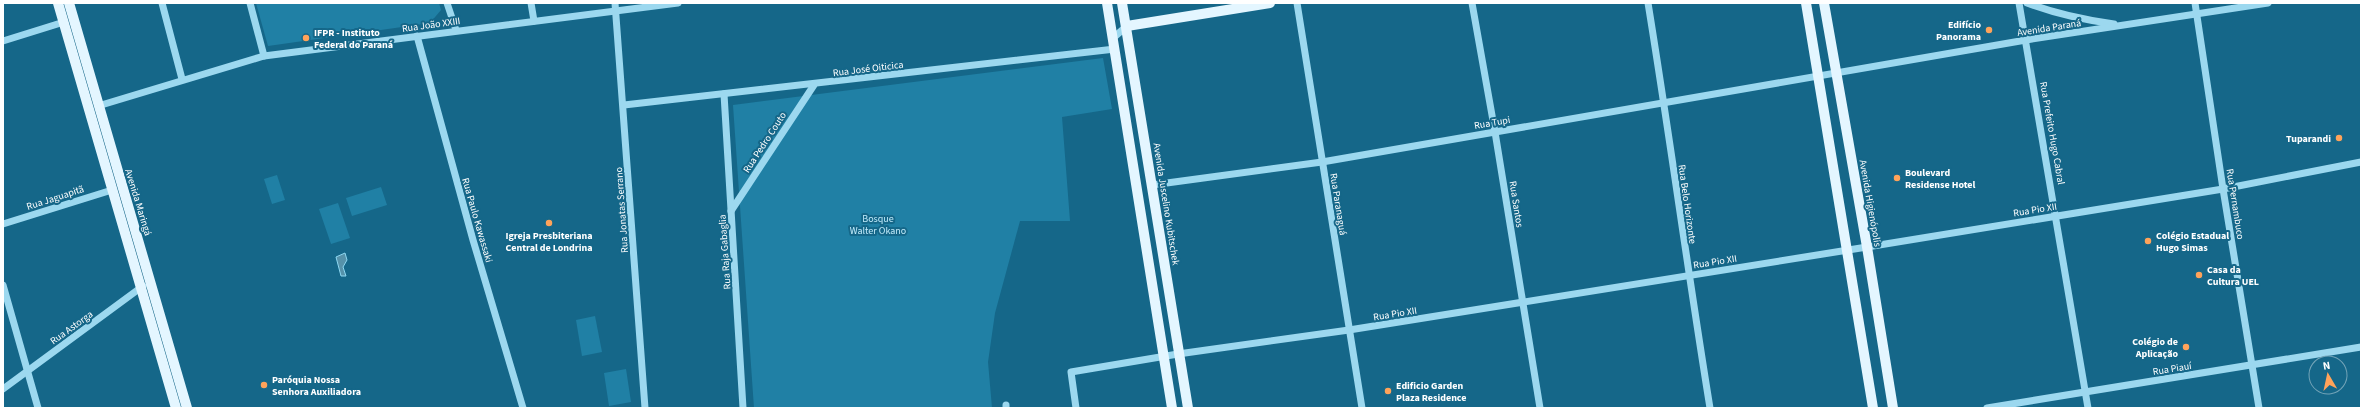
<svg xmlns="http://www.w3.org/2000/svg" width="2364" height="411" viewBox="0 0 2364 411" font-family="'Source Sans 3',sans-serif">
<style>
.green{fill:#2080a5}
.water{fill:#5692aa;stroke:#8ed8f2}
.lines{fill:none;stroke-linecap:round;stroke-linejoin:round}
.minor{stroke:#9cd8ef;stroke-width:7}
.major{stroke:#e4f6ff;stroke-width:10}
.poi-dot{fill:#ffa35a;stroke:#156789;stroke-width:1.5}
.labels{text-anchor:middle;stroke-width:4;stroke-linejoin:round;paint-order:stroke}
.street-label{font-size:10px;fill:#fff;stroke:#156789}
.poi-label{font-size:10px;font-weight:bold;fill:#fff;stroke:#156789;text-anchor:start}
.park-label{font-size:10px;fill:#c2ebfb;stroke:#156789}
</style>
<rect width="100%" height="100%" fill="#156789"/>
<g class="green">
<polygon points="256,3 439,3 441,10 430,23 268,46"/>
<polygon points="1103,58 1112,109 1062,117 1070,221 1020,221 995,313 988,362 992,408 754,408 733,105"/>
<polygon points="277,175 285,200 272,204 264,179"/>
<polygon points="381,187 387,205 352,216 346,198"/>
<polygon points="338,203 350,238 331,244 319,209"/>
<polygon points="595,316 602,352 582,356 576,320"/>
<polygon points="626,369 631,402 609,406 604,373"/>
</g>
<polygon class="water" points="345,253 347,260 343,267 346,276 341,276 336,257"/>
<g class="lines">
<g class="minor">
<polyline points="162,3 182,79"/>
<polyline points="250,3 264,56"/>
<polyline points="447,3 456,30"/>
<polyline points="531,3 534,21"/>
<polyline points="615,3 645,408"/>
<polyline points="1297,3 1362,408"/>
<polyline points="1472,3 1495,132 1540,408"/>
<path d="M1648,3c22,135 40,270 62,405"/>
<polyline points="2019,3 2088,408"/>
<path d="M2027,3c29,11 57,17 87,21"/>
<polyline points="2195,3 2223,189 2259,408"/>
<polyline points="417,36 473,240 523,408"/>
<polyline points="1113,38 1127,26"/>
<polyline points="3,41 64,22"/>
<polyline points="724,94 743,408"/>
<polyline points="624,105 1115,49"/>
<polyline points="98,106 264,56 678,3"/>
<polyline points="1152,185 1322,162 2026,40 2268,3"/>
<polyline points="731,211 814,85"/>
<polyline points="3,224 112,190"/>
<polyline points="3,285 38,408"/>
<polyline points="3,389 143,286"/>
<polyline points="1006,405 1006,408"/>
<polyline points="1076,408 1071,372 1178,354 1349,330 1867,247 2223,189 2361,162"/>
<polyline points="1987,408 2361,347"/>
</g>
<g class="major">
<polyline points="58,3 176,408"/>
<polyline points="69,3 187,408"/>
<polyline points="1107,3 1172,408"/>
<polyline points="1122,3 1188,408"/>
<polyline points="1806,3 1873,408"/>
<polyline points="1824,3 1867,247 1893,408"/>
<polyline points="1127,26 1270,3"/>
</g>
</g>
<g class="poi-dot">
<circle cx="1989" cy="30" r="4"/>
<circle cx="306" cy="38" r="4"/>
<circle cx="2339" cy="138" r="4"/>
<circle cx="1897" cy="178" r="4"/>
<circle cx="549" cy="223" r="4"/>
<circle cx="2148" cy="241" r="4"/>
<circle cx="2199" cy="275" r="4"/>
<circle cx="2186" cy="347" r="4"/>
<circle cx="264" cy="385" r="4"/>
<circle cx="1388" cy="391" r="4"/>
</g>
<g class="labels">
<g class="street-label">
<text transform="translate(431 24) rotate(-8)" y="4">Rua João XXIII</text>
<text transform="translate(2049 27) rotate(-9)" y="4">Avenida Paraná</text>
<text transform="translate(868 68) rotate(-7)" y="4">Rua José Oiticica</text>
<text transform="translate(1492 122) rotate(-10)" y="4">Rua Tupi</text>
<text transform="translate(2053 133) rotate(80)" y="4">Rua Prefeito Hugo Cabral</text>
<text transform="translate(764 142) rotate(-57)" y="4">Rua Pedro Couto</text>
<text transform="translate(55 197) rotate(-18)" y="4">Rua Jaguapitã</text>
<text transform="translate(139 202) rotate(73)" y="4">Avenida Maringá</text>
<text transform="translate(1871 203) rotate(80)" y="4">Avenida Higienópolis</text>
<text transform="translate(1167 204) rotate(81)" y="4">Avenida Juscelino Kubitschek</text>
<text transform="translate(1339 204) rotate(81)" y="4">Rua Paranaguá</text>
<text transform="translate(1517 204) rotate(81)" y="4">Rua Santos</text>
<text transform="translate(1688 204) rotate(82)" y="4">Rua Belo Horizonte</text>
<text transform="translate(2236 204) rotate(81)" y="4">Rua Pernambuco</text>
<text transform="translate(2035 209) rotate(-9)" y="4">Rua Pio XII</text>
<text transform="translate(621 210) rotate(-94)" y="4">Rua Jonatas Serrano</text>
<text transform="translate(478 220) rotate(74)" y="4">Rua Paulo Kawassaki</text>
<text transform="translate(724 252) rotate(-94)" y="4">Rua Raja Gabaglia</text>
<text transform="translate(1715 261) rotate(-9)" y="4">Rua Pio XII</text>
<text transform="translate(1395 313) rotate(-9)" y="4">Rua Pio XII</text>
<text transform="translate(71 327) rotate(-36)" y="4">Rua Astorga</text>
<text transform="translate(2172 368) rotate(-9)" y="4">Rua Piauí</text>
</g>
<g class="poi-label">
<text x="1981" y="28" text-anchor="end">Edifício<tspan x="1981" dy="12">Panorama</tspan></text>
<text x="314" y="36">IFPR - Instituto<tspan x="314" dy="12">Federal do Paraná</tspan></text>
<text x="2331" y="142" text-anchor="end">Tuparandi</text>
<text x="1905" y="176">Boulevard<tspan x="1905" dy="12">Residense Hotel</tspan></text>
<text x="549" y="239" text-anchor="middle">Igreja Presbiteriana<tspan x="549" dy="12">Central de Londrina</tspan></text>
<text x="2156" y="239">Colégio Estadual<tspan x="2156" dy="12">Hugo Simas</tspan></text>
<text x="2207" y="273">Casa da<tspan x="2207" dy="12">Cultura UEL</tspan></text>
<text x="2178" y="345" text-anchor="end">Colégio de<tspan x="2178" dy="12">Aplicação</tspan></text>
<text x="272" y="383">Paróquia Nossa<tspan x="272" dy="12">Senhora Auxiliadora</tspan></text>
<text x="1396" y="389">Edificio Garden<tspan x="1396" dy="12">Plaza Residence</tspan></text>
</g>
<g class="park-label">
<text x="878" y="222">Bosque<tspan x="878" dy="12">Walter Okano</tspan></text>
</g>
</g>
<rect width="2364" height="411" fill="none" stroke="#ffffff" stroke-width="8"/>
<g transform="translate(2328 375) rotate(351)"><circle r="19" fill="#156789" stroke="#73a4b8"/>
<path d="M0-3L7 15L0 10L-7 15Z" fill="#ffa35a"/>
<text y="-6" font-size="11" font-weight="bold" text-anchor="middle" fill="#ffffff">N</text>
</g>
</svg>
